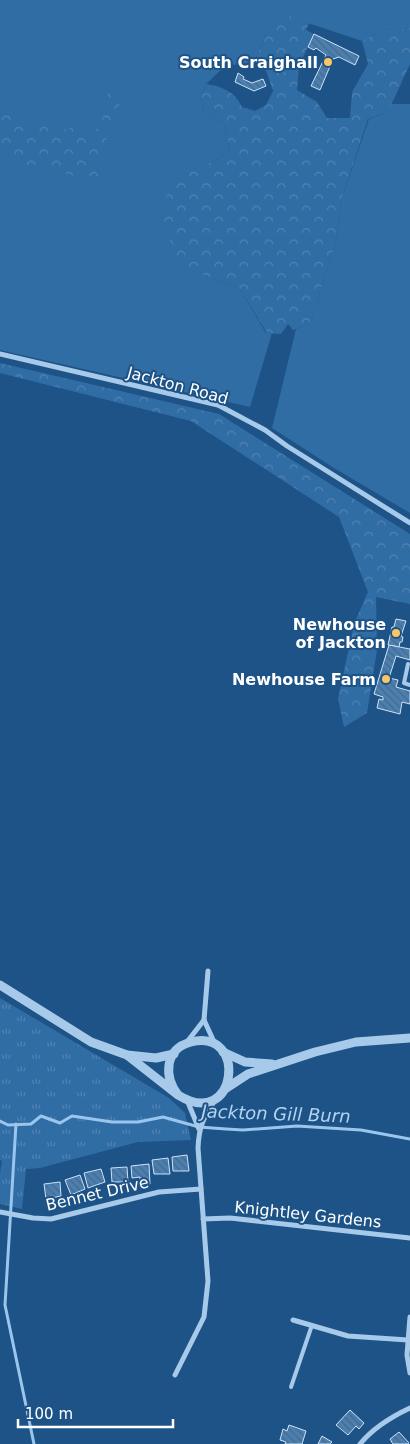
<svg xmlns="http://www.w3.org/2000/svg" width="410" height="1444" viewBox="0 0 410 1444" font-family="'DejaVu Sans',sans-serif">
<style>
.green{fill:#316da5}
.forest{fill:url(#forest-crowns)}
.park{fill:url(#park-tufts)}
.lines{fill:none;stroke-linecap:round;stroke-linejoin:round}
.stream{stroke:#9ac6ed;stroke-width:3}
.building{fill:url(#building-back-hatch);stroke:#cce3f8}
.service{stroke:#a7caeb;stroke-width:4}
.minor{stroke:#a7caeb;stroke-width:5}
.tertiary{stroke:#a7caeb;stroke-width:9}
.poi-dot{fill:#fac665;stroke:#1d5387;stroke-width:2}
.labels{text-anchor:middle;stroke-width:4;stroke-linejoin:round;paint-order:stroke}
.poi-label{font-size:16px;font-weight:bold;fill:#fff;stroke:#1d5387;text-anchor:end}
.street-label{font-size:16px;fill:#fff;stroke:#1d5387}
.water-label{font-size:18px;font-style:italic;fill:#b2d4f2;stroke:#1d5387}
</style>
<defs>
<pattern id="forest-crowns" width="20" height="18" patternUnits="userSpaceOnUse" patternTransform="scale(1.25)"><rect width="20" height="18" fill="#316da5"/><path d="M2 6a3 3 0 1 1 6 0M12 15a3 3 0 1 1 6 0" fill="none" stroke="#5083b2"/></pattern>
<pattern id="park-tufts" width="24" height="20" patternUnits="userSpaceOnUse" patternTransform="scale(1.25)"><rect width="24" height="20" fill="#316da5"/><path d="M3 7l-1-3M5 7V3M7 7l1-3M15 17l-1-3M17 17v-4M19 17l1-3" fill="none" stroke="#5083b2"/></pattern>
<pattern id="building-back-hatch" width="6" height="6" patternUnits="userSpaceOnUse" patternTransform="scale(1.25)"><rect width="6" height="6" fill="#4a7fb2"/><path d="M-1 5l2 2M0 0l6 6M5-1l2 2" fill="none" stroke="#4b6884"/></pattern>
</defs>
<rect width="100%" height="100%" fill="#1d5387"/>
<g class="green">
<polygon points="0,0 410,0 410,28 383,30 362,41 284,15 267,33 254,62 225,66 206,84 201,96 204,112 224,124 230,150 213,162 174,174 183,267 240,289 266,333 272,333 250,407 0,350"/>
<polygon points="391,104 410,104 410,513 334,468 272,428 296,329 310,323 336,242 342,198 369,119 388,112"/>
</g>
<g class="forest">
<path d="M284,14l25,9 -3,7 8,4 -15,32 -2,24 20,12 10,16h23l2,-26 16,-28 -6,-23 21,-11 27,-2v36l-22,48 -20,7 -26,79 -6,44 -26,81 -17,7 -5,-6 -7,10 -14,-1 -27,-44 -57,-22 -24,-49 15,-45 39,-11 17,-12 -6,-26 -20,-12 -3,-16 5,-12c17,3 28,7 36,23l13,4 11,-6 7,-14 -9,-26 -10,-3 13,-29z"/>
<path d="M123,89v8c-10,25 -24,50 -20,77l-7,4 -29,-3 -9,-8h-21l-9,4 -9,-1 -10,-12 -8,3 -1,-3v-47l35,13h8l22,6 7,-3 12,8 12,-5 7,-13 5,-25z"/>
<polygon points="0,363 219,414 410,534 410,604 376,597 377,650 367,713 344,727 338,699 354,624 368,592 339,517 191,421 0,373"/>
</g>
<polygon class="park" points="0,998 169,1098 185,1113 191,1140 138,1142 40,1168 26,1169 22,1209 0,1204 0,1173 2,1161 0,1160"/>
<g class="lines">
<g class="stream">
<polyline points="0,1121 8,1125 31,1124 41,1116 60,1123 72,1116 112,1122 138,1122 163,1117 199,1127 226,1129 243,1130 297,1126 361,1130 410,1139"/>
<polyline points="16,1124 5,1305 34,1444"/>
</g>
</g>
<g class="building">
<polygon points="314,34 359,56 355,65 339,57 333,59 320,90 311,86 326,55 316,48 314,50 308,47"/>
<polygon points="238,73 244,77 243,79 252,83 263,79 266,86 254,91 235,82"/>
<polygon points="396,619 406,621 401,636 403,637 402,642 400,642 399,647 388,645 392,627 394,627"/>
<polygon points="389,645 410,649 410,660 396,656 389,678 398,680 396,687 410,691 410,704 402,702 400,714 377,708 379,699 383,700 383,697 374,694"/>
<polygon points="187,1155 189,1171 173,1171 172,1157"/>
<polygon points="168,1158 170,1174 154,1174 152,1160"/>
<polygon points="149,1164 150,1184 140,1185 140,1177 132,1178 131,1166"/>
<polygon points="127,1167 128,1182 112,1182 111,1168"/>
<polygon points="101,1169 105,1182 88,1188 84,1173"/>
<polygon points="80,1175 85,1189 71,1195 65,1180"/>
<polygon points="60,1182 61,1196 46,1199 44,1184"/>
<polygon points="350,1410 364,1423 359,1429 356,1426 348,1435 336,1425"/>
<polygon points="289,1425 306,1431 302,1444 285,1444 286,1442 280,1440 283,1429 287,1431"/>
<polygon points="399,1432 409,1443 407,1444 393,1444 390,1439"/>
<polygon points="322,1436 332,1442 330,1444 318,1444"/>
</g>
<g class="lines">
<g class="service">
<polyline points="408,664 404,683 410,685"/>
<polyline points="291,1387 312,1325"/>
</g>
<g class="minor">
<polyline points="0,354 218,405 265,430 287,446 410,523"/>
<polyline points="204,1020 215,1044"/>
<polyline points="187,1042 204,1020 208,971"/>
<polyline points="187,1100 199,1129"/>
<polyline points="0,1212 33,1218 51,1219 159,1192 201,1189"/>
<polyline points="203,1219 230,1218 410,1238"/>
<polyline points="410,1317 407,1355 410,1373"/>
<polyline points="293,1320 348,1336 408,1340"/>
<path d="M175,1375l29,-58 4,-36 -10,-133c1,-22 5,-29 17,-48"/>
<path d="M360,1444c13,-16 31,-27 50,-36"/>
</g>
<g class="tertiary">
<polyline points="0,985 91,1042 127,1055 156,1058 174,1054"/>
<polyline points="223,1052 245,1062 272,1064"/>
<path d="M127,1055l51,40c60,37 70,-68 13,-53 -27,7 -27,35 -13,53"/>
<polyline points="225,1089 248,1074 315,1052 356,1042 410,1038"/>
</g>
</g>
<g class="poi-dot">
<circle cx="328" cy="62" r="5"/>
<circle cx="396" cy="633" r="5"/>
<circle cx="386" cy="679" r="5"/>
</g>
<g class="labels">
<g class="poi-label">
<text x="318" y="68">South Craighall</text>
<text x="386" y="630">Newhouse<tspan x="386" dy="18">of Jackton</tspan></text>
<text x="376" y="685">Newhouse Farm</text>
</g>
<g class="street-label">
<text transform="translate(178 385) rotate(15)" y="6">Jackton Road</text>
<text transform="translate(97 1193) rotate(-13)" y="6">Bennet Drive</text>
<text transform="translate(308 1214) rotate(6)" y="6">Knightley Gardens</text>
</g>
<g class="water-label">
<text transform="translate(276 1114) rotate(2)" y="6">Jackton Gill Burn</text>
</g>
</g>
<path d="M18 1419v8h155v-8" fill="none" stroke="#ffffff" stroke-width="2.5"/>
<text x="25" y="1419" font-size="15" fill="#ffffff" stroke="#1d5387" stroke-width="4" paint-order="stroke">100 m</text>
</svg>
